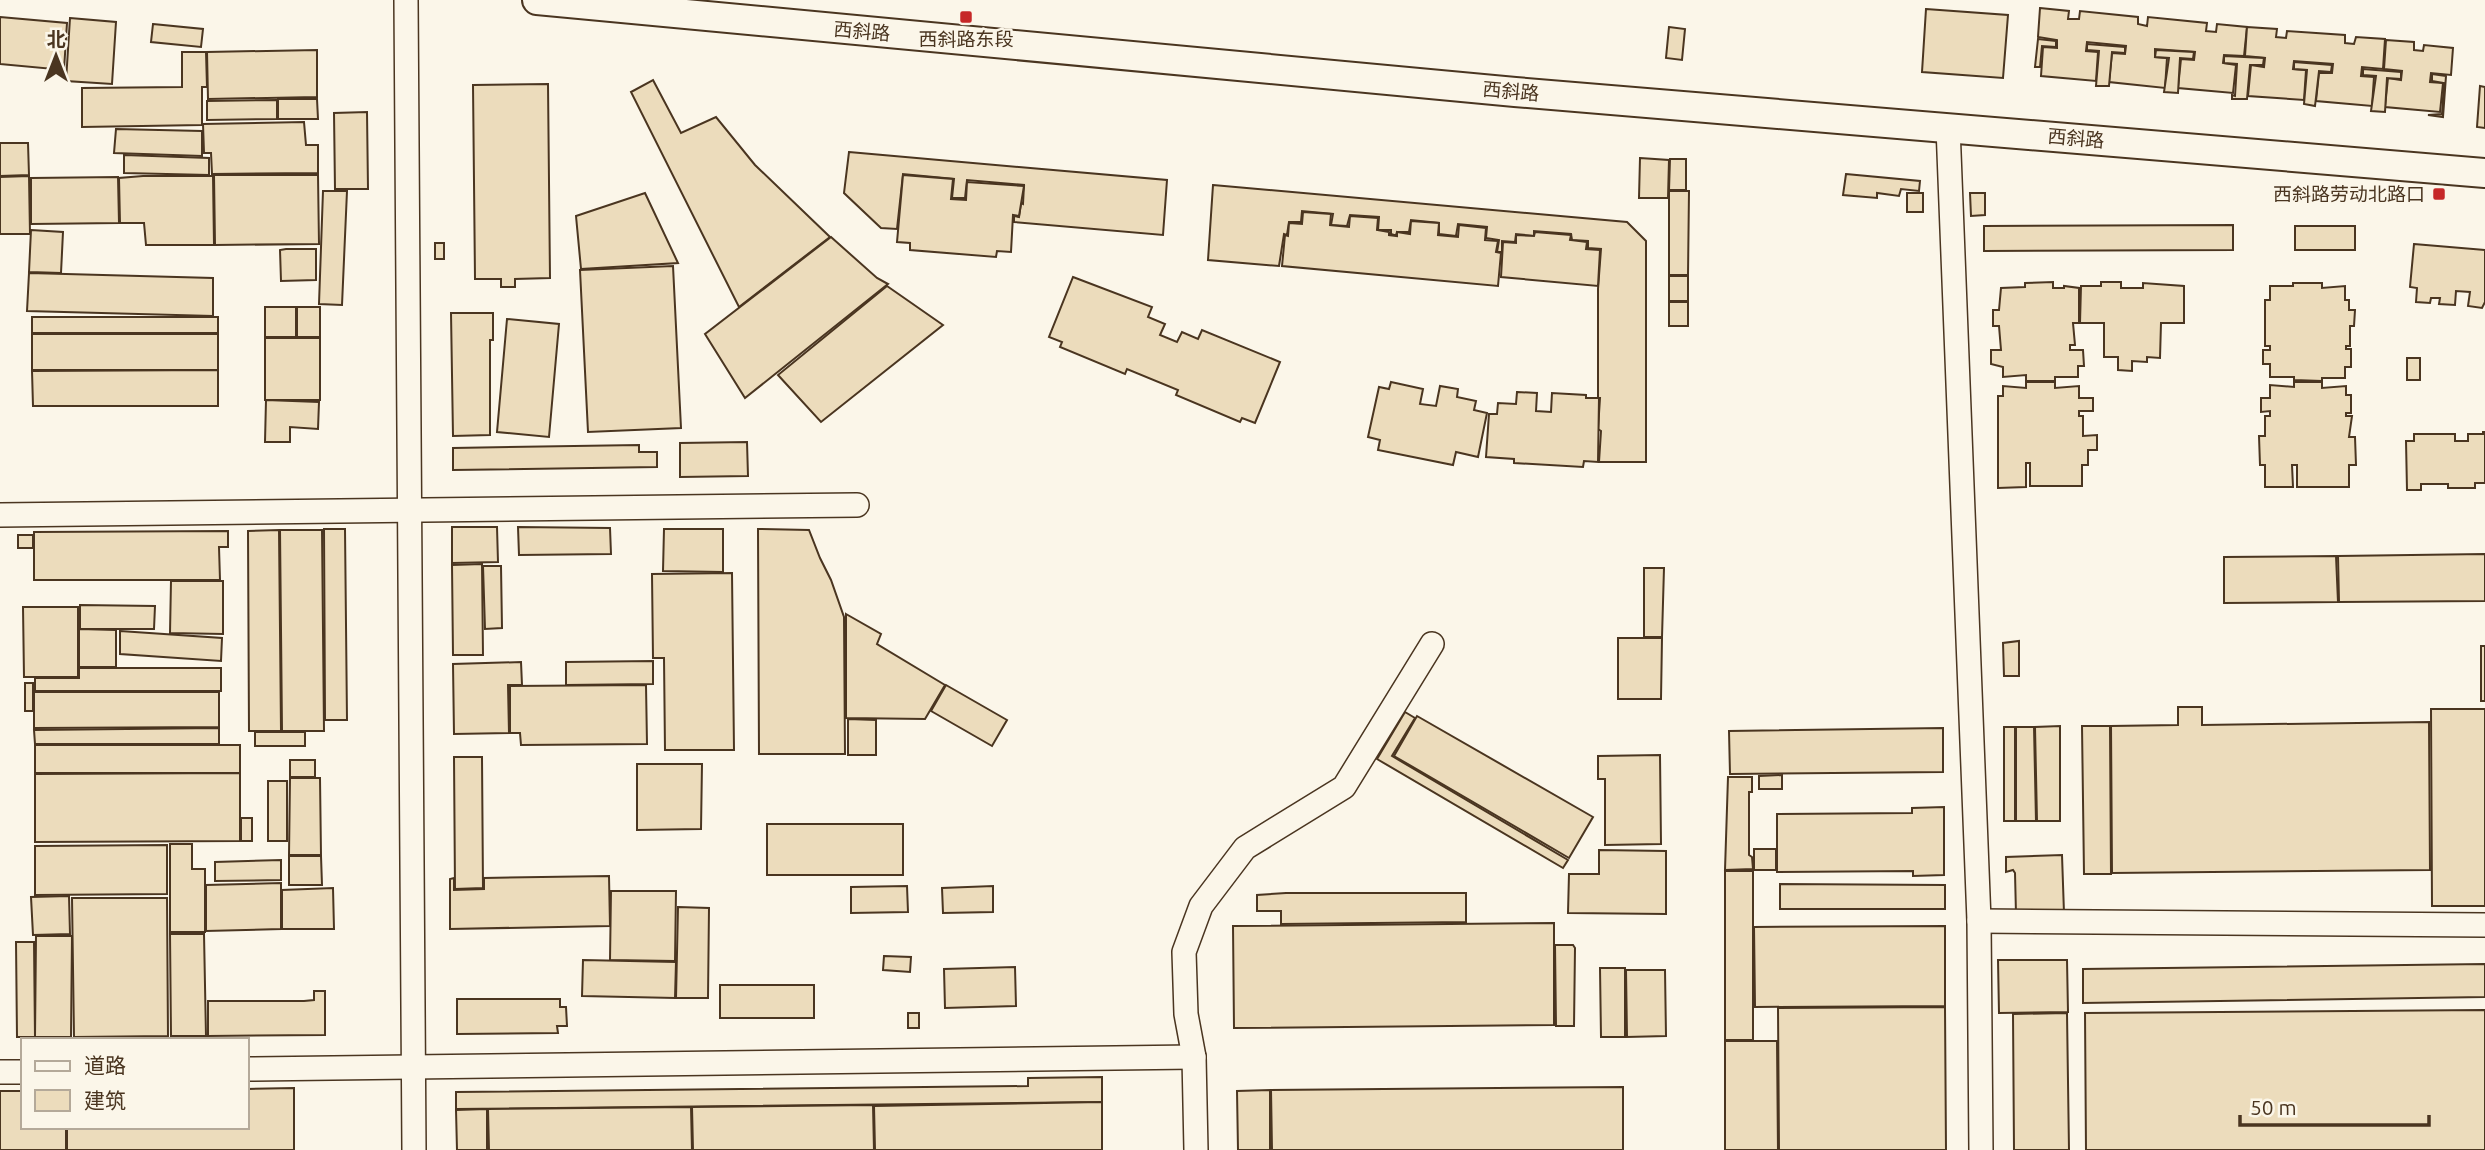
<svg xmlns="http://www.w3.org/2000/svg" width="2485" height="1150" viewBox="0 0 2485 1150" font-family="Ubuntu,'Noto Sans SC',sans-serif">
<style>
.building{fill:#ecdcbc;stroke:#4a3520;stroke-width:2}
.lines{fill:none;stroke-linecap:round;stroke-linejoin:round}
.minor-casing{stroke:#4a3520;stroke-width:26}
.tertiary-casing{stroke:#4a3520;stroke-width:32}
.minor{stroke:#fbf6e9;stroke-width:23}
.tertiary{stroke:#fbf6e9;stroke-width:28}
.poi-dot{fill:#c62828;stroke:#fbf6e9;stroke-width:2.5}
.labels{text-anchor:middle;stroke-width:5;stroke-linejoin:round;paint-order:stroke}
.street-label{font-size:19px;fill:#4a3520;stroke:#fbf6e9}
.poi-label{font-size:19px;fill:#4a3520;stroke:#fbf6e9}
</style>
<rect width="100%" height="100%" fill="#fbf6e9"/>
<g class="building">
<polygon points="2040,8 2069,11 2068,19 2079,19 2080,11 2138,17 2138,24 2147,26 2148,17 2207,23 2206,31 2216,32 2217,24 2247,27 2244,56 2224,55 2223,63 2236,65 2233,93 2178,88 2181,59 2194,60 2195,52 2155,49 2155,57 2167,58 2165,88 2109,82 2112,53 2125,54 2126,46 2087,42 2086,51 2098,52 2096,81 2041,76 2043,47 2057,48 2057,40 2038,37"/>
<polygon points="1926,9 2008,15 2003,78 1922,72"/>
<polygon points="0,17 67,23 64,70 0,64"/>
<polygon points="70,18 116,22 112,84 66,81"/>
<polygon points="153,24 203,29 201,47 151,42"/>
<polygon points="1669,27 1685,29 1682,60 1666,58"/>
<polygon points="2247,27 2277,29 2276,37 2286,38 2287,31 2345,35 2345,43 2354,44 2356,37 2385,39 2383,69 2362,67 2361,76 2374,77 2372,106 2316,101 2319,73 2332,73 2333,64 2294,61 2293,69 2306,70 2304,100 2248,96 2251,65 2264,67 2265,58 2245,56"/>
<polygon points="2038,39 2056,41 2056,47 2042,46 2040,67 2035,67"/>
<polygon points="2386,40 2414,42 2414,50 2423,51 2424,45 2453,48 2451,75 2431,73 2430,82 2443,83 2440,112 2385,107 2388,78 2401,80 2402,71 2384,69"/>
<polygon points="2087,44 2125,47 2125,53 2112,52 2109,86 2096,86 2099,51 2087,50"/>
<polygon points="317,50 317,97 208,99 207,52"/>
<polygon points="2156,50 2194,52 2193,59 2180,58 2178,93 2164,92 2169,58 2155,57"/>
<polygon points="182,52 206,52 207,87 202,87 202,125 82,127 82,88 182,87"/>
<polygon points="2224,56 2264,58 2263,65 2250,65 2247,99 2232,99 2232,95 2235,96 2237,64 2224,63"/>
<polygon points="2294,62 2332,65 2331,72 2319,71 2315,106 2304,104 2307,70 2294,69"/>
<polygon points="2363,69 2401,72 2401,79 2387,78 2385,112 2371,111 2376,76 2363,75"/>
<polygon points="2432,74 2446,76 2443,117 2428,115 2442,114 2444,83 2432,81"/>
<polygon points="653,80 681,133 716,117 755,165 830,237 739,307 631,92"/>
<polygon points="548,84 550,278 515,279 515,287 501,287 501,279 475,279 473,85"/>
<polygon points="2480,86 2485,87 2485,128 2477,127"/>
<polygon points="278,99 317,99 318,119 278,119"/>
<polygon points="277,100 277,119 207,120 207,101"/>
<polygon points="367,112 368,189 335,189 334,113"/>
<polygon points="304,122 306,145 318,145 318,173 212,174 211,153 204,153 203,124"/>
<polygon points="116,129 202,131 202,156 114,153"/>
<polygon points="0,143 28,143 29,175 0,176"/>
<polygon points="849,152 1167,180 1163,235 1014,222 1014,216 1019,217 1021,203 1023,204 1024,185 967,180 965,198 952,198 954,179 903,174 897,229 881,228 844,193"/>
<polygon points="124,155 209,158 209,175 124,173"/>
<polygon points="1640,158 1669,160 1668,198 1639,198"/>
<polygon points="1670,159 1686,159 1686,190 1669,190"/>
<polygon points="1846,174 1920,181 1919,191 1901,189 1899,196 1877,193 1877,198 1843,195"/>
<polygon points="214,175 318,175 319,244 215,245"/>
<polygon points="903,175 953,179 951,199 966,200 967,182 1024,186 1019,216 1013,215 1011,252 997,251 996,257 910,250 910,243 897,242"/>
<polygon points="29,176 30,234 0,234 0,177"/>
<polygon points="143,176 213,176 214,245 146,245 144,223 120,223 119,178"/>
<polygon points="118,177 119,223 31,224 31,178"/>
<polygon points="1213,185 1627,222 1646,241 1646,462 1599,462 1601,431 1598,429 1600,398 1598,398 1598,289 1601,249 1588,248 1588,241 1572,240 1571,234 1534,231 1534,236 1516,234 1515,242 1502,241 1502,252 1497,252 1499,240 1486,238 1487,227 1458,224 1456,236 1439,234 1439,223 1411,220 1409,232 1397,232 1396,235 1394,235 1391,234 1391,230 1378,230 1379,217 1350,215 1347,226 1331,225 1333,214 1302,211 1301,222 1289,222 1287,235 1284,234 1279,266 1208,260"/>
<polygon points="323,191 347,191 342,305 319,304"/>
<polygon points="1669,191 1689,191 1688,275 1669,275"/>
<polygon points="645,193 678,263 581,269 576,216"/>
<rect x="1907" y="193" width="16" height="19"/>
<polygon points="1970,193 1985,193 1985,215 1971,216"/>
<polygon points="1303,212 1331,214 1330,225 1349,227 1350,216 1378,218 1377,230 1389,232 1389,235 1397,236 1397,232 1410,234 1411,221 1439,223 1438,235 1458,237 1459,225 1486,228 1485,240 1498,241 1496,252 1501,253 1498,286 1282,266 1285,235 1288,236 1289,223 1302,224"/>
<polygon points="2233,225 2233,250 1984,251 1984,226"/>
<rect x="2295" y="226" width="60" height="24"/>
<polygon points="31,230 63,232 61,273 29,272"/>
<polygon points="1535,232 1571,235 1570,240 1587,242 1586,249 1600,250 1598,286 1501,277 1503,242 1516,243 1516,235 1534,236"/>
<polygon points="831,237 877,278 888,284 745,398 705,334"/>
<rect x="435" y="243" width="9" height="16"/>
<polygon points="2414,244 2485,250 2485,302 2482,308 2468,306 2470,292 2456,291 2455,305 2439,304 2440,298 2431,298 2430,303 2416,302 2417,288 2410,287"/>
<polygon points="286,249 316,249 316,280 281,281 280,250"/>
<polygon points="673,266 681,428 588,432 580,270"/>
<polygon points="29,273 213,278 213,316 27,311"/>
<rect x="1669" y="276" width="19" height="25"/>
<polygon points="1073,277 1152,307 1148,317 1165,324 1160,335 1177,342 1182,332 1198,339 1202,330 1280,362 1255,423 1242,418 1240,422 1176,395 1178,390 1127,369 1125,374 1060,347 1062,342 1049,337"/>
<polygon points="2053,282 2053,288 2064,288 2064,286 2079,288 2079,323 2073,323 2075,345 2070,345 2070,350 2083,350 2084,366 2078,366 2078,377 2055,377 2055,381 2026,381 2026,375 2003,377 2003,367 1991,364 1991,350 2001,350 1999,326 1993,326 1993,310 1999,310 2001,288 2025,287 2025,283"/>
<polygon points="2101,282 2121,282 2121,288 2143,288 2143,283 2184,286 2184,323 2161,323 2160,358 2147,357 2147,362 2132,361 2132,371 2118,370 2118,357 2104,357 2104,323 2080,323 2081,286 2101,286"/>
<polygon points="2293,283 2322,283 2322,288 2345,286 2345,300 2349,300 2349,310 2355,310 2354,326 2350,326 2350,346 2346,346 2346,349 2351,349 2351,367 2345,367 2345,378 2322,378 2322,381 2294,380 2294,377 2270,377 2270,364 2263,364 2263,350 2270,350 2270,346 2265,346 2265,300 2270,300 2270,286 2293,286"/>
<polygon points="887,286 943,325 821,422 778,375"/>
<rect x="1669" y="302" width="19" height="24"/>
<rect x="265" y="307" width="31" height="30"/>
<rect x="297" y="307" width="23" height="30"/>
<polygon points="451,313 493,313 493,340 490,340 490,435 453,436"/>
<rect x="32" y="317" width="186" height="16"/>
<polygon points="507,319 559,324 549,437 497,432"/>
<rect x="32" y="334" width="186" height="36"/>
<rect x="265" y="338" width="55" height="62"/>
<rect x="2407" y="358" width="13" height="22"/>
<polygon points="218,370 218,406 33,406 32,371"/>
<polygon points="1391,382 1423,389 1420,404 1436,406 1440,386 1458,389 1457,397 1476,401 1474,410 1487,413 1478,457 1456,452 1453,465 1378,450 1380,440 1368,437 1379,387 1389,389"/>
<polygon points="2026,382 2055,382 2055,388 2079,386 2079,398 2093,398 2093,411 2079,411 2079,416 2083,416 2083,436 2097,435 2097,450 2088,450 2088,465 2082,465 2082,486 2030,486 2030,463 2026,463 2026,487 1998,488 1998,396 2003,396 2003,386 2026,388"/>
<polygon points="2294,382 2322,382 2322,388 2346,386 2346,395 2351,395 2351,413 2346,413 2346,416 2352,416 2349,437 2355,437 2356,465 2349,465 2349,487 2297,487 2297,465 2292,465 2293,487 2265,487 2265,465 2260,465 2259,436 2265,436 2265,416 2270,416 2270,411 2261,412 2261,398 2270,398 2270,385 2294,387"/>
<polygon points="1517,392 1537,393 1536,411 1551,412 1552,393 1586,395 1586,398 1599,398 1598,462 1584,461 1583,467 1514,463 1514,459 1486,457 1489,414 1497,414 1498,403 1516,404"/>
<polygon points="266,400 319,402 318,429 290,427 290,442 265,442"/>
<polygon points="2483,432 2485,432 2485,483 2475,483 2475,488 2448,488 2448,484 2421,484 2421,490 2407,490 2406,441 2414,441 2414,434 2455,434 2455,441 2468,441 2468,434 2483,434"/>
<polygon points="747,442 748,476 680,477 680,443"/>
<polygon points="639,445 639,452 657,452 657,467 453,470 453,448"/>
<polygon points="452,527 497,527 498,562 452,563"/>
<polygon points="518,527 610,528 611,554 519,555"/>
<polygon points="324,529 345,529 347,720 325,720"/>
<polygon points="664,529 723,529 723,572 663,571"/>
<polygon points="758,529 809,530 820,558 831,580 844,617 845,754 759,754"/>
<polygon points="279,530 281,731 249,731 248,531"/>
<polygon points="280,530 322,530 324,731 282,731"/>
<polygon points="228,531 228,547 219,547 220,580 34,580 34,532"/>
<rect x="18" y="535" width="15" height="13"/>
<polygon points="2485,554 2485,601 2339,602 2338,556"/>
<polygon points="2336,556 2338,602 2224,603 2224,557"/>
<polygon points="482,564 483,655 453,655 452,565"/>
<polygon points="483,566 501,566 502,628 485,629"/>
<polygon points="1644,568 1664,568 1662,637 1644,637"/>
<polygon points="732,573 734,750 665,750 664,658 653,658 652,574"/>
<polygon points="171,581 223,581 223,634 170,633"/>
<polygon points="80,605 155,606 154,629 80,629"/>
<polygon points="23,607 78,607 78,677 24,677"/>
<polygon points="846,614 881,634 877,644 945,685 925,719 846,718"/>
<polygon points="79,629 116,630 116,667 79,667"/>
<polygon points="120,631 222,638 221,661 120,654"/>
<polygon points="1618,638 1662,638 1661,699 1618,699"/>
<polygon points="2019,641 2019,676 2004,676 2003,643"/>
<rect x="2481" y="646" width="4" height="55"/>
<polygon points="653,661 653,684 566,685 566,662"/>
<polygon points="521,662 522,685 508,685 509,733 454,734 453,664"/>
<polygon points="79,668 221,668 221,691 35,691 35,678 79,678"/>
<rect x="25" y="683" width="8" height="28"/>
<polygon points="646,685 647,744 521,745 520,733 510,733 510,686"/>
<polygon points="946,685 1007,720 992,746 931,711"/>
<polygon points="34,692 219,692 219,727 34,728"/>
<polygon points="2178,707 2202,707 2202,725 2429,722 2430,870 2112,873 2111,726 2178,725"/>
<polygon points="2431,709 2485,709 2485,906 2432,906"/>
<polygon points="1405,712 1415,718 1392,756 1568,860 1563,868 1377,759"/>
<polygon points="1417,716 1593,817 1569,858 1394,756"/>
<polygon points="848,719 876,720 876,755 848,755"/>
<polygon points="2060,726 2060,821 2037,821 2035,727"/>
<polygon points="2082,726 2110,726 2111,874 2084,874"/>
<rect x="2004" y="727" width="11" height="94"/>
<polygon points="2016,727 2034,727 2036,821 2016,821"/>
<polygon points="219,728 219,744 35,744 34,730"/>
<polygon points="1943,728 1943,772 1730,774 1729,731"/>
<rect x="255" y="732" width="50" height="14"/>
<rect x="35" y="745" width="205" height="28"/>
<polygon points="1660,755 1661,844 1605,845 1605,779 1598,779 1598,756"/>
<polygon points="454,757 482,757 483,888 455,889"/>
<rect x="290" y="760" width="25" height="17"/>
<polygon points="637,764 702,764 701,829 637,830"/>
<polygon points="240,773 240,841 35,842 35,774"/>
<polygon points="1782,775 1782,789 1759,789 1759,776"/>
<polygon points="1728,777 1752,777 1752,792 1749,792 1749,855 1752,857 1753,869 1725,870"/>
<polygon points="290,778 320,778 321,855 289,855"/>
<rect x="268" y="781" width="19" height="60"/>
<polygon points="1944,807 1944,875 1913,876 1913,871 1777,872 1777,814 1912,813 1912,808"/>
<rect x="241" y="818" width="11" height="23"/>
<rect x="767" y="824" width="136" height="51"/>
<polygon points="170,844 192,844 192,869 205,869 205,932 170,932"/>
<polygon points="167,845 167,894 35,895 35,846"/>
<rect x="1754" y="849" width="22" height="21"/>
<polygon points="1599,850 1666,851 1666,914 1568,913 1569,874 1599,874"/>
<polygon points="2062,855 2064,913 2016,914 2015,873 2013,870 2006,872 2006,857"/>
<polygon points="289,856 321,856 322,885 289,885"/>
<polygon points="281,860 281,880 215,881 215,862"/>
<rect x="1725" y="871" width="28" height="169"/>
<polygon points="609,876 610,926 450,929 450,879 454,878 454,890 484,889 484,878"/>
<polygon points="281,883 281,929 206,931 206,885"/>
<polygon points="1780,884 1945,885 1945,909 1780,909"/>
<polygon points="907,886 908,912 851,913 851,887"/>
<polygon points="993,886 993,912 943,913 942,888"/>
<polygon points="333,888 334,929 282,929 282,890"/>
<polygon points="611,891 676,891 675,961 610,960"/>
<polygon points="1286,893 1466,893 1466,922 1281,924 1281,911 1257,911 1257,895"/>
<polygon points="69,896 70,934 33,935 31,897"/>
<polygon points="72,898 167,898 168,1036 74,1037"/>
<polygon points="678,907 709,908 708,998 676,998"/>
<polygon points="1554,923 1554,1025 1234,1028 1233,926"/>
<polygon points="1945,926 1945,1006 1755,1007 1754,927"/>
<polygon points="170,934 204,934 206,1036 171,1036"/>
<polygon points="36,936 72,936 71,1037 35,1037"/>
<polygon points="16,942 34,942 35,1037 17,1037"/>
<polygon points="1555,945 1573,945 1575,948 1574,1026 1556,1026"/>
<polygon points="884,956 911,957 910,972 883,970"/>
<polygon points="583,960 676,962 675,998 582,996"/>
<polygon points="1998,960 2067,960 2068,1012 1999,1013"/>
<polygon points="2485,964 2485,997 2083,1003 2083,969"/>
<polygon points="1015,967 1016,1006 945,1008 944,969"/>
<polygon points="1600,968 1625,968 1625,1037 1601,1037"/>
<polygon points="1626,970 1665,970 1666,1036 1627,1037"/>
<rect x="720" y="985" width="94" height="33"/>
<polygon points="314,991 325,991 325,1035 208,1036 208,1001 304,1001 314,1000"/>
<polygon points="457,999 560,999 560,1007 566,1007 567,1026 557,1026 558,1033 457,1034"/>
<polygon points="1778,1008 1945,1007 1946,1150 1779,1150"/>
<polygon points="2485,1010 2485,1150 2086,1150 2085,1013"/>
<rect x="908" y="1013" width="11" height="15"/>
<polygon points="2067,1013 2069,1150 2014,1150 2013,1014"/>
<polygon points="1725,1041 1777,1041 1778,1150 1725,1150"/>
<polygon points="1102,1077 1102,1102 456,1109 456,1092 1028,1086 1028,1078"/>
<polygon points="1623,1087 1623,1150 1272,1150 1271,1090"/>
<polygon points="294,1088 294,1150 67,1150 67,1127 247,1127 247,1089"/>
<polygon points="1270,1090 1270,1150 1238,1150 1237,1091"/>
<polygon points="0,1091 23,1091 23,1127 66,1127 66,1150 0,1150"/>
<polygon points="1102,1102 1102,1150 875,1150 874,1106"/>
<polygon points="873,1105 874,1150 693,1150 692,1107"/>
<polygon points="691,1107 692,1150 489,1150 488,1109"/>
<polygon points="487,1109 487,1150 457,1150 456,1110"/>
</g>
<g class="lines">
<defs>
<g id="minor">
<polyline points="406,0 414,1150"/>
<polyline points="1948,127 1979,921 1981,1150"/>
<polyline points="0,515 857,505"/>
<polyline points="1979,921 2485,925"/>
<polyline points="247,1069 1194,1057"/>
<polyline points="0,1072 23,1072"/>
<polyline points="1196,1150 1194,1057 1186,1014 1184,952 1201,906 1245,848 1344,787 1432,644"/>
</g>
<polyline id="tertiary" points="537,0 1515,92 2485,173"/>
</defs>
<use href="#minor" class="minor-casing"/>
<use href="#tertiary" class="tertiary-casing"/>
<use href="#minor" class="minor"/>
<use href="#tertiary" class="tertiary"/>
</g>
<g class="poi-dot">
<rect x="959" y="10" width="14" height="14" rx="3.5"/>
<rect x="2432" y="187" width="14" height="14" rx="3.5"/>
</g>
<g class="labels">
<g class="street-label">
<text transform="translate(862 31) rotate(5)" y="7">西斜路</text>
<text transform="translate(1511 91) rotate(5)" y="7">西斜路</text>
<text transform="translate(2076 138) rotate(5)" y="7">西斜路</text>
</g>
<g class="poi-label">
<text x="966" y="46">西斜路东段</text>
<text x="2425" y="201" text-anchor="end">西斜路劳动北路口</text>
</g>
</g>
<rect x="21" y="1038" width="228" height="91" fill="#fbf6e9" stroke="#b4a999" stroke-width="2"/>
<rect x="35" y="1061" width="35" height="10" fill="#fbf6e9" stroke="#b4a999" stroke-width="2"/>
<text x="84" y="1073" font-size="21" fill="#4a3520">道路</text>
<rect x="35" y="1090" width="35" height="21" fill="#ecdcbc" stroke="#b4a999" stroke-width="2"/>
<text x="84" y="1108" font-size="21" fill="#4a3520">建筑</text>
<g transform="translate(56 56)" stroke="#fbf6e9" stroke-width="5" paint-order="stroke">
<path d="M0-5L12 26L0 18L-12 26Z" fill="#4a3520"/>
<text y="-10" font-size="19" font-weight="bold" text-anchor="middle" fill="#4a3520">北</text>
</g>
<path d="M2240 1115v10h189v-10" fill="none" stroke="#4a3520" stroke-width="3.5"/>
<text x="2250" y="1115" font-size="21" fill="#4a3520" stroke="#fbf6e9" stroke-width="5" paint-order="stroke">50 m</text>
</svg>
